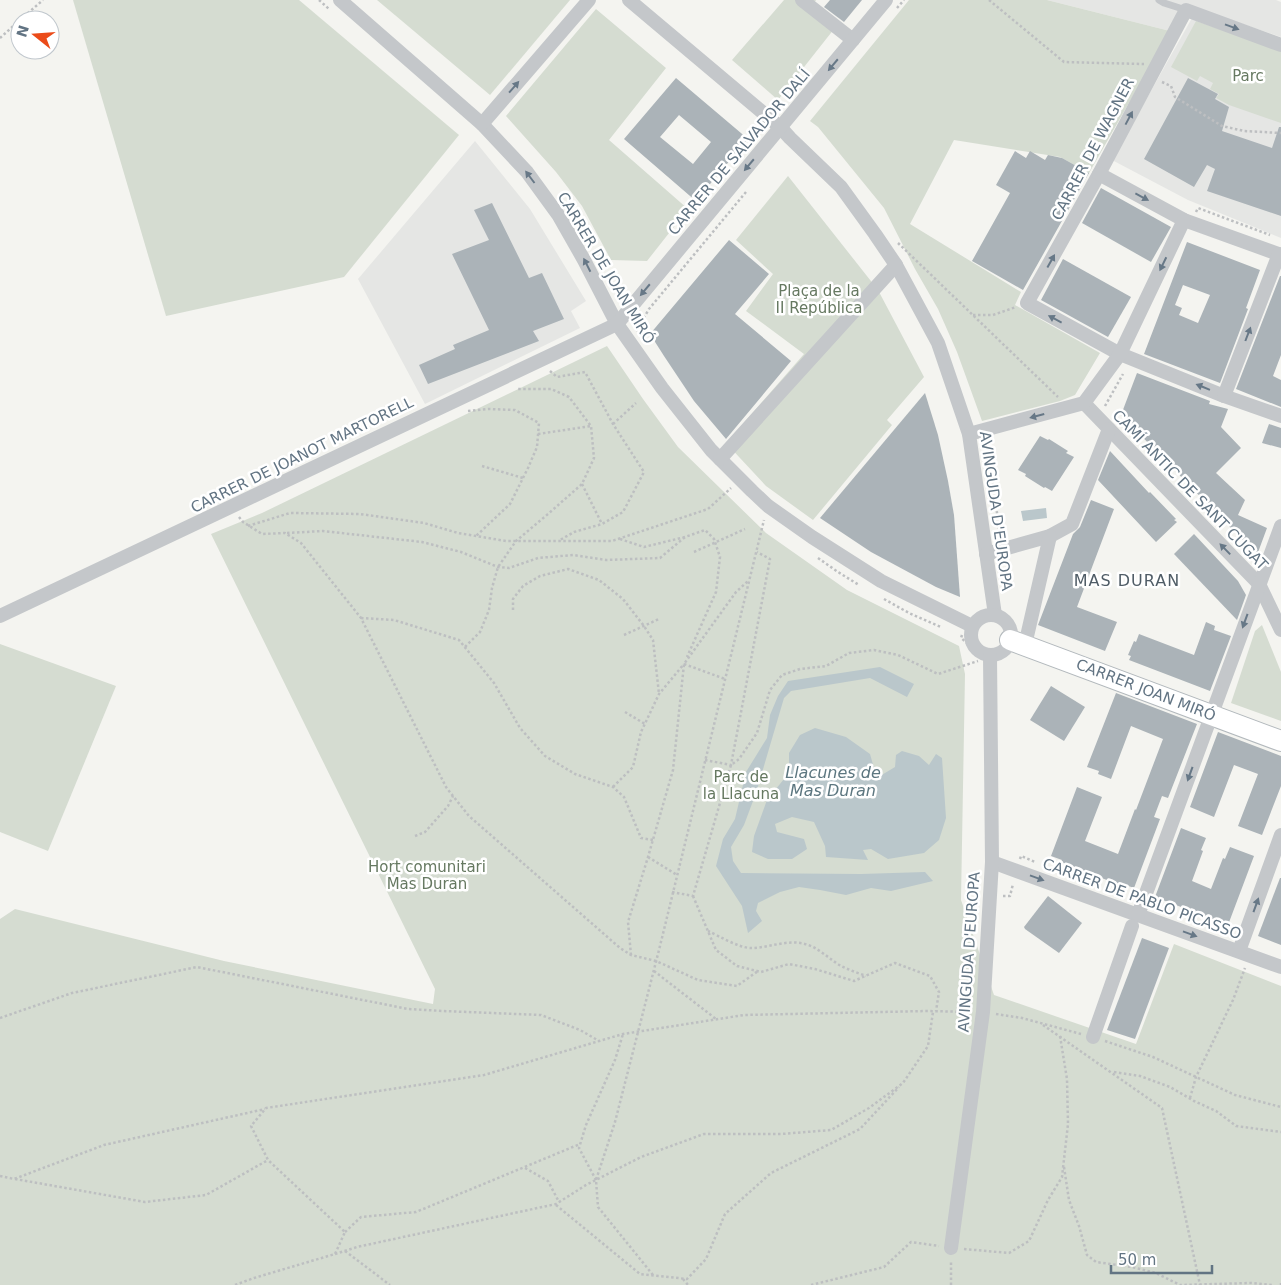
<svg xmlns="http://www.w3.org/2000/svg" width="1281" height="1285" viewBox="0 0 1281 1285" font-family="'DejaVu Sans',sans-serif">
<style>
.built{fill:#e5e6e4}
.green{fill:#d5dcd1}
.water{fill:#bac7cb}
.building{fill:#abb3b8;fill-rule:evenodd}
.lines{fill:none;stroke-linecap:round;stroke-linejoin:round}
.secondary-casing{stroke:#b3b9bd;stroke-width:22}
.path{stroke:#bdbfc1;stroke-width:2.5;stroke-dasharray:2.5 2.5;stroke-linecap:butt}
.lane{stroke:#c4c7ca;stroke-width:7}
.street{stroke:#c4c7ca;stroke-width:14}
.secondary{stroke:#fff;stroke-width:20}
.oneway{fill:#677887}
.labels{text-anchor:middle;stroke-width:5;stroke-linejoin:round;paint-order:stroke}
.park-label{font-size:15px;fill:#667961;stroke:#fff}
.street-label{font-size:15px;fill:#627483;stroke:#fff}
.neighbourhood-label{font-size:16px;letter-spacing:1px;fill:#505d67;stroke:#fff}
.water-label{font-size:16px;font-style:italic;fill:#5d7780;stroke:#fff}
</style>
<rect width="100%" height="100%" fill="#f4f4f0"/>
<g class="built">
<polygon points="1047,0 1276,0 1281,2 1281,37 1185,4 1170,31"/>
<polygon points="1192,18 1281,45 1281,238 1188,200 1112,160"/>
<polygon points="475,141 530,209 586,301 571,311 580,328 425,404 358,279"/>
</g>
<g class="green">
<polygon points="73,0 299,0 459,135 344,277 166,316"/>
<polygon points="377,0 570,0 490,95"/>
<polygon points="784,0 816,0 814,3 838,24 778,100 732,60"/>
<polygon points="909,0 1047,0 1170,31 1089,173 1060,157 954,140 910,224 1021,292 1015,305 1100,353 1075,395 1060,401 982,421 957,352 938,309 915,269 884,208 818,127 810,121"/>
<polygon points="596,9 666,68 609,140 688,209 647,261 611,260 582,206 556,172 506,116"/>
<polygon points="1196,21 1281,51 1281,123 1229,105 1216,98 1219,94 1210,89 1213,83 1200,76 1197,81 1171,67"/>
<polygon points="788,176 878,290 924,377 887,420 892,425 813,520 766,486 726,443 804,354 746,311 773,274 736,240"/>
<polygon points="607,346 643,399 678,447 766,533 847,590 959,646 965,674 961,900 994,995 1136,1044 1174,944 1281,986 1281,1285 0,1285 0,919 15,909 224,961 433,1004 435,989 211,534 262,513"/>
<polygon points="1262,625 1281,672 1281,721 1231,703 1255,631"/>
<polygon points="0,644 116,686 48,851 0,832"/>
</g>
<g class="water">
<polygon points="1046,508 1047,518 1023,521 1021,511"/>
<polygon points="880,667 914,684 907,697 870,678 791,691 784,698 756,793 744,825 731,847 733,861 741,873 861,874 925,872 933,881 891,891 871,888 846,895 820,890 799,887 780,892 758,903 756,911 762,921 748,933 742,906 716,866 723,839 735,819 746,772 767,738 770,715 778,696 788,681"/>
<polygon points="815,728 846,737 870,754 874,768 880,776 895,767 896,755 902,751 919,756 929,765 936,754 942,758 946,818 939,840 924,853 888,859 871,849 863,850 868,860 826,857 825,846 814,822 792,817 775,824 777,832 804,839 807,849 792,859 768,859 752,852 754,836 767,800 784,779 789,779 789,753 800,735"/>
</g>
<g class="building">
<polygon points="830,0 862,0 844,22 824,7"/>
<path d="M676,78l72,61 -43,51 1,1 -9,11 -73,-63zM679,115l32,27 -18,22 -33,-27z"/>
<polygon points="1188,78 1218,94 1215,99 1229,107 1222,131 1272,148 1279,127 1281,127 1281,216 1207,191 1215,169 1207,165 1194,187 1144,159"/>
<polygon points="1015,151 1026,158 1030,151 1045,160 1048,155 1062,158 1089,173 1023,290 972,261 1010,193 996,185"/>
<polygon points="1101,188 1171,227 1151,262 1082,223"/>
<polygon points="492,203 529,278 542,273 564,319 533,331 539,341 428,384 419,365 455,349 453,345 489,330 452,254 489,240 474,210"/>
<polygon points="729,240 769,274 735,314 791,361 726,439 694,401 664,356 650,334"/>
<path d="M1187,242l73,28 -14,38 2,1 -28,74 -76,-29zM1183,285l27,10 -12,28 -19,-8 3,-7 -7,-3z"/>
<polygon points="1063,259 1131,297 1108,337 1041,300"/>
<polygon points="1280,276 1281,276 1281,355 1273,376 1281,380 1281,407 1236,389"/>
<polygon points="1137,373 1210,401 1209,404 1228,409 1221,427 1241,448 1216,473 1245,500 1238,515 1267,528 1257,555 1121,415"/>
<polygon points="925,393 938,435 948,481 954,515 960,597 936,587 871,552 820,518"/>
<polygon points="1269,424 1281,428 1281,448 1262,443"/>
<polygon points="1040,436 1048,440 1049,439 1068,451 1066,453 1074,457 1052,491 1045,487 1044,488 1025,476 1026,474 1018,470"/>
<polygon points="1110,451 1149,493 1150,492 1176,519 1174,520 1177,522 1156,542 1098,480"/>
<polygon points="1091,500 1114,509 1077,607 1117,622 1105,651 1038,625 1073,534 1080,527"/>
<polygon points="1194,534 1238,581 1246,595 1237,620 1174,554"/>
<polygon points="1206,622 1215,626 1214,630 1231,636 1210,691 1129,660 1131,656 1128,655 1134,641 1136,642 1139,634 1194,655"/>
<polygon points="1051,686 1085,707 1064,741 1030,720"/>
<polygon points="1116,693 1197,724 1168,798 1162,796 1154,817 1160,819 1134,888 1123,884 1122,886 1061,862 1062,860 1051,856 1077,787 1102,797 1085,841 1118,854 1135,809 1136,810 1163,739 1131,726 1111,779 1098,774 1099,771 1087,767"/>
<polygon points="1218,732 1281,756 1281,786 1262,835 1238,826 1258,774 1234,765 1214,817 1190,807"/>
<polygon points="1181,828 1206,838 1201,850 1203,851 1192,881 1211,889 1223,858 1225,859 1230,847 1254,856 1228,925 1155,897"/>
<polygon points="1280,878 1281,878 1281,945 1258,936"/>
<polygon points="1048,896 1082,923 1059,953 1025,929 1024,927"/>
<polygon points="1142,938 1169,948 1135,1039 1107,1030"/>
</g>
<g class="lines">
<defs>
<polyline id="secondary" points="1010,640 1281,741"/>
</defs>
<use href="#secondary" class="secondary-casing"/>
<g class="path">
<polyline points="319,0 329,9"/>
<polyline points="989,0 1064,62 1144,64"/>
<polyline points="897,8 904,0"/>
<polyline points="20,20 43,0"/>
<polyline points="0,38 20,20"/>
<polyline points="1162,82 1171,86 1175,97 1222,126 1244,131 1281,133"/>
<polyline points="1196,212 1198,208 1270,235"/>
<polyline points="898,243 1058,397"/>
<polyline points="973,315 993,315 1016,307"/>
<polyline points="636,331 649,309 746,192"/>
<polyline points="550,371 557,377 585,372 613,424 644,472 623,512 602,524 574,532 560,540"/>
<polyline points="1105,406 1123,374"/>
<polyline points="468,411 488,409 515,410 539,423 537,447 528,468 510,504 476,536"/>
<polyline points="613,424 636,403"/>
<polyline points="538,434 591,426"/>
<polyline points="988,462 994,488 1000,538"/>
<polyline points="482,466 523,478"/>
<polyline points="582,484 602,524"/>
<polyline points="239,517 243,522 262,534 285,533 301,543 361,618 446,787 453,796 469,816 620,948 631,955 656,961 698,980 737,986 758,971"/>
<polyline points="248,526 290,513 360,514 424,523 458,533 506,541 612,541 708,509 731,488"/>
<polyline points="287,533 323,531 422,542 461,552 498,567 509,568 538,558 573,555 606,560 660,558 685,537"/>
<polyline points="620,539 644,547 685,537 705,530 714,539 720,557 716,592 687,657"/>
<polyline points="694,552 745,529"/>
<polyline points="818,558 838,572 859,585"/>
<polyline points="884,599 909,613 941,627"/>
<polyline points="513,610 513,599 523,586 540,576 568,569 599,580 623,599 644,626 653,640 659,694"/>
<polyline points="361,618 394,620 459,640 494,683 520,728 545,756 575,774 613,787 624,797 641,838 653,840"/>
<polyline points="624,635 659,619"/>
<path d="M962,635l-1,3c6,5 13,11 15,18"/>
<polyline points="465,647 480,632 489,610 492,588 498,567 516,541 548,514 582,484 594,458 591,426 569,397 551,389 516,389"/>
<polyline points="684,664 725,679"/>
<polyline points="625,712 645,724"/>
<polyline points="705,760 731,765 770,559 757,552"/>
<polyline points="613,787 633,767 641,732 659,694 684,664"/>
<polyline points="415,836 425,832 448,806 453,796"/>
<polyline points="648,857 677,875"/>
<polyline points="1020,859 1021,856 1035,862"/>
<polyline points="672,892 693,896 731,765 739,759 757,733 770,690 782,675 800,669 826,666 849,653 874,650 898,655 938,674 978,661"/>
<polyline points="693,896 716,950 737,966 761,972 789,964 815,969 854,981 895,963 930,976 939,992 936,1011"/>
<polyline points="1003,896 1010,896 1013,884"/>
<path d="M708,931c11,5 31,17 43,17 18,0 36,-9 54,-4 13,3 24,15 36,22 8,4 17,7 25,10"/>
<polyline points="631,955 628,922 648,857 673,770 684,664 736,592 748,581"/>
<polyline points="654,971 716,1019"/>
<polyline points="996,1014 1022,1018 1081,1034"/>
<polyline points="0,1018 72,993 197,967 408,1009 443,1011 541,1015 580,1030 599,1041"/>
<polyline points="1043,1025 1162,1108 1200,1285"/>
<polyline points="1105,1041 1153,1057 1235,1095 1281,1107"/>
<polyline points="1114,1072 1140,1076 1170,1087 1194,1101 1216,1111 1236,1126 1281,1132"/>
<polyline points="1190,1098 1196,1077 1233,1000 1245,968"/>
<polyline points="1064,1167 1069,1200 1079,1226 1087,1255 1096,1262 1132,1267 1156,1273 1180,1285 1251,1283 1273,1285"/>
<polyline points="525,1168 548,1181 559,1202"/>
<polyline points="0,1176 14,1179 104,1145 265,1109"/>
<polyline points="15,1179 145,1202 206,1195 268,1160"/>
<polyline points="596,1180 579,1148 586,1125 615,1060 623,1034"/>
<polyline points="556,1205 640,1274 687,1279 706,1259 725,1214 771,1173 860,1129 899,1087"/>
<polyline points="345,1232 361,1217 416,1212 580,1144"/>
<polyline points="964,1249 1009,1253 1029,1241 1048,1200 1062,1177 1068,1124 1067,1079 1060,1036"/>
<polyline points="345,1251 390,1285"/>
<polyline points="335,1254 357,1247 556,1204 586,1185 641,1157 704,1134 781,1134 831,1130 869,1108 903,1083 928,1046 933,1012"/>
<polyline points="653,1275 598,1207 596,1180 615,1122 659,950 764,520"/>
<polyline points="683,1279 688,1285"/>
<polyline points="235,1285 254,1278 335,1254 345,1232 268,1160 251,1126 266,1108 484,1075 623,1034 744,1015 927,1011 971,1012"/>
<polyline points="811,1285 884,1267 911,1242 939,1246"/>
<polyline points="951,1285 951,1260"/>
<polyline points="1281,1285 1281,1283"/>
</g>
<polyline class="lane" points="1159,0 1164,3 1186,10"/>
<g class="street">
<polyline points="340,0 482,124 527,172 559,216 584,260 617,324 662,388 711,450 752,491 768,506 812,537 881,581 972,626"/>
<polyline points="629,0 781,128 790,138 841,187 875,234 896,265 938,343 969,434 995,615"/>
<polyline points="802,0 853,40"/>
<polyline points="1281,45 1186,10 1099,174 1027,303 1120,354 1224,396 1281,416"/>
<polyline points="482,124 589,0"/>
<polyline points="1099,174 1184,220 1281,255"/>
<polyline points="1224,396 1279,254"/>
<polyline points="1084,403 1259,584 1281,630"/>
<polyline points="969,434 1084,403 1120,354 1184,220"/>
<polyline points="720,459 896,265"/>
<polyline points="986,554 1050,536 1072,524 1109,429"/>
<circle cx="991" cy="635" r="20"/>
<polyline points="0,616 617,324 886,0"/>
<polyline points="1025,645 1050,536"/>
<polyline points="992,862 1281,967"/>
<polyline points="1138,915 1281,526"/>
<polyline points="1239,951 1281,835"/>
<polyline points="1093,1037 1132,926"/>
<polyline points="951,1248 983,1012 992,862 990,656"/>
</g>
<use href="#secondary" class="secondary"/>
</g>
<defs><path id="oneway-solid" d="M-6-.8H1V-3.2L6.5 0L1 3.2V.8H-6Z" transform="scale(1.25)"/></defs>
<g class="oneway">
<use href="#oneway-solid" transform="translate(1232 27) rotate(20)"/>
<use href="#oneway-solid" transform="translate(833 65) rotate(130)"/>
<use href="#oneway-solid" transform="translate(514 87) rotate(-49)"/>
<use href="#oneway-solid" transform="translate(1129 118) rotate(-62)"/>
<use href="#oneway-solid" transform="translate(749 165) rotate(130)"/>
<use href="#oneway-solid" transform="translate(530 177) rotate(-127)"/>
<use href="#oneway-solid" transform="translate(1142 197) rotate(28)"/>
<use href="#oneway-solid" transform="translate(1051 261) rotate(-61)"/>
<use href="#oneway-solid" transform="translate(1163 264) rotate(116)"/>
<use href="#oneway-solid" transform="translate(587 265) rotate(-117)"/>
<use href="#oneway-solid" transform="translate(645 290) rotate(130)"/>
<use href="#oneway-solid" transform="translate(1055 319) rotate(-152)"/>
<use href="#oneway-solid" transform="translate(1248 334) rotate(-69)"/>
<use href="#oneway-solid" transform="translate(1203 387) rotate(-158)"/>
<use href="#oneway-solid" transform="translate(1037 416) rotate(165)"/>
<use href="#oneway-solid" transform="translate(1225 549) rotate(-134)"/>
<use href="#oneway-solid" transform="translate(1245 621) rotate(110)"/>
<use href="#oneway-solid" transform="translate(1190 774) rotate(110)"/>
<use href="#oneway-solid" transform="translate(1037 878) rotate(20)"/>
<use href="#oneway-solid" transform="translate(1256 905) rotate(-70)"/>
<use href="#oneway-solid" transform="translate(1190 934) rotate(20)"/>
</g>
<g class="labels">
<g class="park-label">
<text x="1248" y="81">Parc</text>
<text x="819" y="296">Plaça de la<tspan x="819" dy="17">II República</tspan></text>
<text x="741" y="782">Parc de<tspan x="741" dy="17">la Llacuna</tspan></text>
<text x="427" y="872">Hort comunitari<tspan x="427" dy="17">Mas Duran</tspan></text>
</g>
<g class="street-label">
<text transform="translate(1093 149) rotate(-62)" y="5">CARRER DE WAGNER</text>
<text transform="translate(739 152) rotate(-50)" y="5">CARRER DE SALVADOR DALÍ</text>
<text transform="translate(606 268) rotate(59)" y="5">CARRER DE JOAN MIRÓ</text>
<text transform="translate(302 455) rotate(-26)" y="5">CARRER DE JOANOT MARTORELL</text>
<text transform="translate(1190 490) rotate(46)" y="5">CAMÍ ANTIC DE SANT CUGAT</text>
<text transform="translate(996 511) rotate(82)" y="5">AVINGUDA D'EUROPA</text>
<text transform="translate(1146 690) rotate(21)" y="5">CARRER JOAN MIRÓ</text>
<text transform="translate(1142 899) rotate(20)" y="5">CARRER DE PABLO PICASSO</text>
<text transform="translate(969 952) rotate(-86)" y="5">AVINGUDA D'EUROPA</text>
</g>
<g class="neighbourhood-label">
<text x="1127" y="586">MAS DURAN</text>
</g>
<g class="water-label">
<text x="833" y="778">Llacunes de<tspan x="833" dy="18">Mas Duran</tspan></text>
</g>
</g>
<g transform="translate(35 35) rotate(287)"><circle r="24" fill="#ffffff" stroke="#c0c7cd"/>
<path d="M0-4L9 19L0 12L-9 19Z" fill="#eb4b19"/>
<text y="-8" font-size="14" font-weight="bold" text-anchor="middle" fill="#627483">N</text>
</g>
<path d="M1111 1265v8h101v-8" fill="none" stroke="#627483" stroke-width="2.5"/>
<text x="1118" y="1265" font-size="15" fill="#627483" stroke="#ffffff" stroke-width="4" paint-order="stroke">50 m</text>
</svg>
